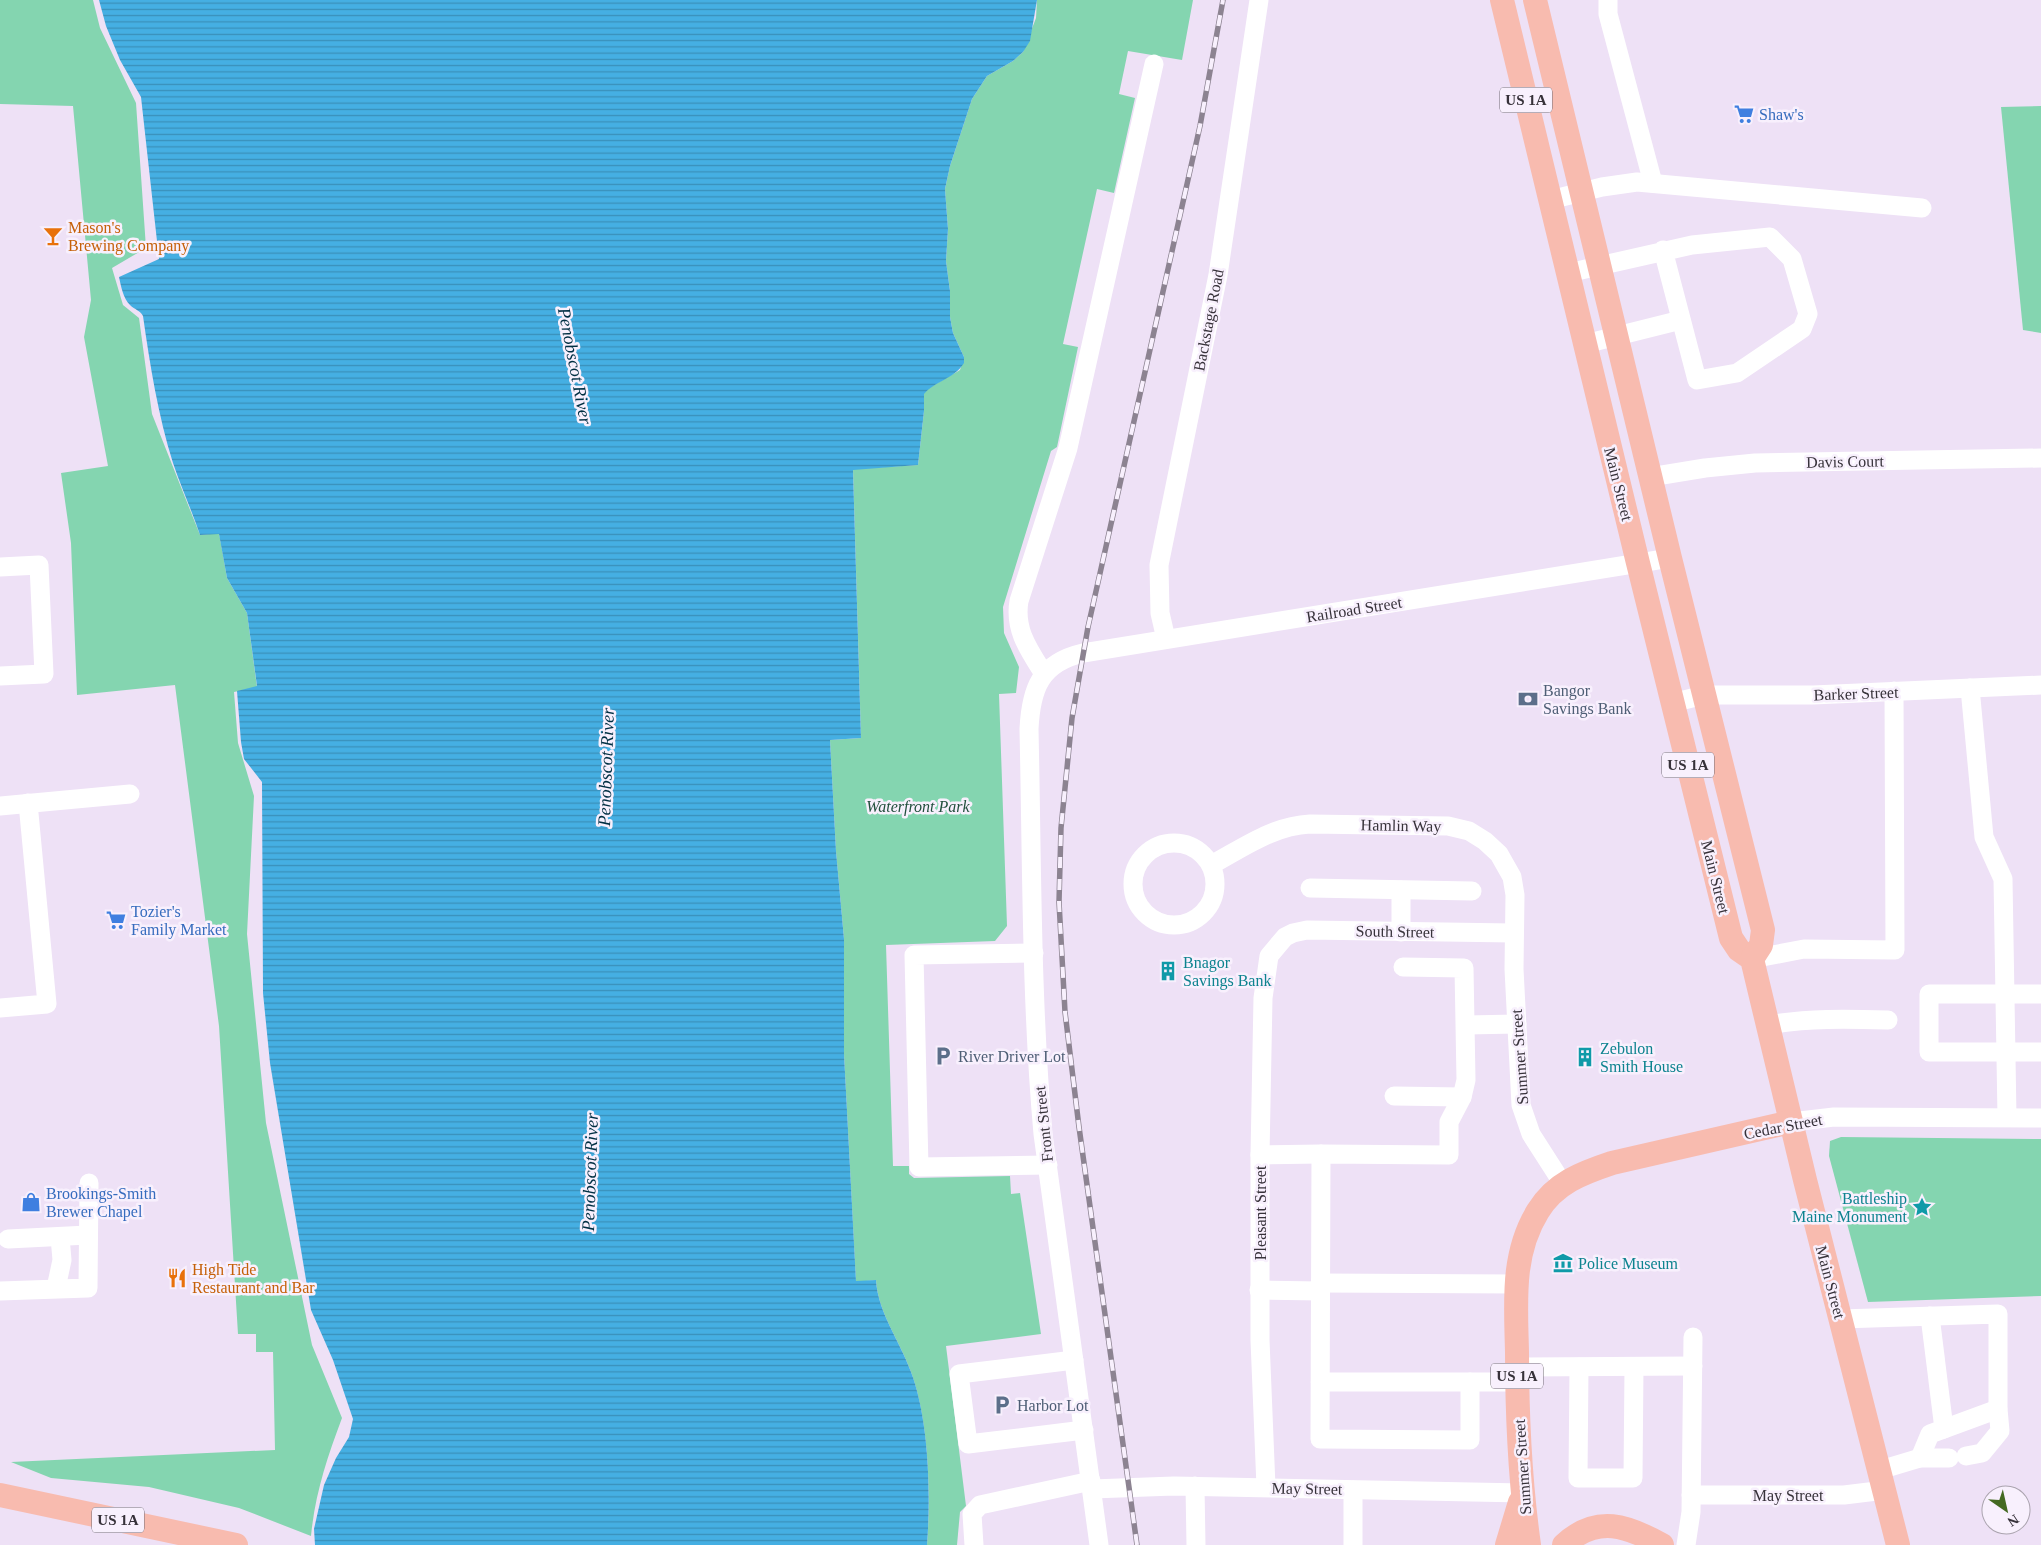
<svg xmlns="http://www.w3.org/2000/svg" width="2041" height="1545" viewBox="0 0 2041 1545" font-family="Georgia,serif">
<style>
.green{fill:#84d5b0}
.water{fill:url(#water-rules)}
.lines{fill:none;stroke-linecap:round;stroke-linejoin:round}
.minor{stroke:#fff;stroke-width:19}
.major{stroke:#f8bbaf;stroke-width:24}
.rail-casing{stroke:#8c8391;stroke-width:5.5}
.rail{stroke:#f8f0fd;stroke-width:4;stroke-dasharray:11;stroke-linecap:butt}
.labels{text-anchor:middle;stroke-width:5;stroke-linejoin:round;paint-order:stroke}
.shield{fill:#f8f0fd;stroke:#716b74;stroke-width:1}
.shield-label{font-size:15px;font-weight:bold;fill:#37323a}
.shop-label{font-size:16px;fill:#366cbe;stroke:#f8f0fd;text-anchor:start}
.food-label{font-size:16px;fill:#c56008;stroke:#f8f0fd;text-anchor:start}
.street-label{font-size:16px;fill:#37323a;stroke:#f8f0fd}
.service-label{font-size:16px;fill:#4e5e75;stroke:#f8f0fd;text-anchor:start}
.park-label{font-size:16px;font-style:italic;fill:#214f3c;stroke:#f8f0fd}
.culture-label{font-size:16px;fill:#0d838f;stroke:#f8f0fd;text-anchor:start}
.water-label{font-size:18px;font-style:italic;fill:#002f43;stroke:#f8f0fd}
</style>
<defs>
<pattern id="water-rules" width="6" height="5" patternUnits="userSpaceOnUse" patternTransform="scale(1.25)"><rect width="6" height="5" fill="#45afe3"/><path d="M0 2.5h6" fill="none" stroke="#3a8fb9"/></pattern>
</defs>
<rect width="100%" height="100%" fill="#eee1f6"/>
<g class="green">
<path d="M0,0h93l7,28 36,75 10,145 -34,20 11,37 16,13 13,96 48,121 19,-2 8,45 20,35 10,74 -23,5 4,51 16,53 -7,138 19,189 46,222 30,73c-15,40 -27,76 -31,118l-72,-28 -90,-21 -98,-9 -40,-16 264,-12 -2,-98h-17v-18h-18l-19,-308 -44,-341 -98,10 -6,-152 -10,-70 47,-7 -24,-129 7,-37 -18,-194 -73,-2z"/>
<path d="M1037,0h156l-11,60 -54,-9 -9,43 16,4 -21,95 -17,-4 -34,155 15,3 -21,100 -6,4 -48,156 1,26 15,34 -3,26 -17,1 8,232 -12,15 -109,4 7,221h16v8l5,4 96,-2 1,18 9,-1 21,141 -95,12 20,160 -6,6 -3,33h-30c4,-51 2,-125 -16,-173 -11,-31 -33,-59 -35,-92l-20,2 -12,-228v-115l-8,-88 -6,-111 31,-2 -8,-269 65,-4 6,-54 -1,-17 6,-6 31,-18 4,-13 -11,-24 -3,-16v-26l-4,-30 2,-32 -3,-40 5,-23 22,-67 15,-23 26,-15 10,-9 13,-34z"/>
<polygon points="2041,106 2041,333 2023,330 2001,107"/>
<polygon points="1841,1137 2041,1139 2041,1296 1868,1302 1829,1156 1830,1141"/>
</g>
<path class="water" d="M99,0h938l-7,41 -7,11 -10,9 -26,15 -15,23 -22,67 -5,23 3,40 -2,32 4,30v26l3,16 11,24v6c-10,16 -29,18 -40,31v17l-6,54 -65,5 8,268 -31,2 6,111 8,88v115l12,227 20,-1c2,33 24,61 35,92 18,47 20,122 16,173h-612l-1,-16 10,-44 12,-27 13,-21 4,-18 -20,-59 -22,-50 -41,-247 -7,-70 -1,-211 -18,-23 -3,-17 -4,-51 20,-5 -10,-73 -20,-35 -8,-44 -19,1c-8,-24 -19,-48 -27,-72 -15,-48 -23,-98 -30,-147 -3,-6 -8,-6 -13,-11 -7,-7 -9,-19 -11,-28l40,-18 -18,-162 -21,-37 -14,-34z"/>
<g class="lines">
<g class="minor">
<polyline points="1608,0 1608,14 1653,183"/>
<polyline points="1550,200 1602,187 1637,182 1922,208"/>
<polyline points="1568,273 1692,245 1770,237 1792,259 1808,314 1802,329 1737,373 1697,380 1663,250"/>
<polyline points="1585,344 1681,320"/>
<polyline points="1650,477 1705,468 1755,463 2041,458"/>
<polyline points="0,567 39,565 44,674 0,676"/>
<polyline points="1166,639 1160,613 1159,565 1218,275 1259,0"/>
<path d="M1044,674c-15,-24 -30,-44 -25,-73l49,-153 86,-384"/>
<polyline points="1970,688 1984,837 2003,879 2007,1117"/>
<polyline points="1672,703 1704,695 1813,695 2041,685"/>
<polyline points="0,806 130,794"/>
<circle cx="1174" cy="884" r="41"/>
<path d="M1211,865c32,-17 61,-39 99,-41l138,2 21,5 16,10 14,13 13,23 3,18 -1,74 7,136 10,29 32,50"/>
<polyline points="1310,888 1472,891"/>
<polyline points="1401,932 1401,890"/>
<polyline points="1034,953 914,955 919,1167 1048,1165"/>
<polyline points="1752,959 1804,949 1895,950 1894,691"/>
<polyline points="2041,994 1929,994 1929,1052 2041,1052"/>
<polyline points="0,1008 47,1004 28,803"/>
<polyline points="1466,1025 1517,1024"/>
<path d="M1768,1025c40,-7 79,-6 120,-5"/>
<polyline points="1394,1096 1462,1097"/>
<polyline points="1791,1122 1834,1117 2041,1118"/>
<polyline points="1260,1155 1321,1154"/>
<polyline points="8,1239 88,1235"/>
<polyline points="1320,1283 1516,1284"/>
<polyline points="56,1288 62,1260 60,1237"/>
<polyline points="1259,1290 1320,1291"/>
<polyline points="0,1291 88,1288 89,1183"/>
<polyline points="1930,1316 1944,1429"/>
<polyline points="1841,1319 1998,1314 1998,1409 2000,1431 1982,1453 1966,1456"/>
<polyline points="1074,1360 959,1374 968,1444 1084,1430"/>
<polyline points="1517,1367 1693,1366"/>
<polyline points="1579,1367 1578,1478 1633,1478 1634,1367"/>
<polyline points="1320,1382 1470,1382 1470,1440 1320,1439 1321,1154 1449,1155 1449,1122 1462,1097 1466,1080 1464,968 1403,967"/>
<polyline points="1470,1382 1517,1382"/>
<polyline points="1920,1458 1930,1434 1998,1409"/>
<polyline points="1880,1470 1920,1458 1949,1458"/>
<polyline points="1195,1486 1196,1545"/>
<polyline points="1266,1487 1260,1340 1260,1155 1263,998 1269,956 1285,937 1293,933 1307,930 1513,933"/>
<polyline points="1092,1489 1174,1486 1523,1493"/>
<polyline points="1691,1495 1844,1495 1885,1490"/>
<polyline points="974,1545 972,1514 980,1505 1091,1481"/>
<path d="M1099,1545l-56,-411c-12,-134 -11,-270 -14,-405 2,-40 11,-66 54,-76l587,-95"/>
<polyline points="1353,1545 1353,1490"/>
<polyline points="1686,1545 1691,1512 1693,1337"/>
</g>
<g class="major">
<polyline points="1502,0 1638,563 1731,938 1739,950 1752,959 1805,1180 1898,1545"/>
<polyline points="1535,0 1670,558 1763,930 1761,945 1752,959"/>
<polyline points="0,1495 236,1545"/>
<polyline points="1507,1545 1520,1502"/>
<path d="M1529,1545c-9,-64 -12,-128 -12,-193 -1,-48 -6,-98 21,-141 17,-28 44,-38 74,-48l179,-41"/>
<path d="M1564,1545c33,-31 64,-19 98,0"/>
</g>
<defs>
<polyline id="rail" points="1137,1545 1079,1127 1065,1012 1059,902 1061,828 1072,718 1088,627 1200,126 1223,0"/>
</defs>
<use href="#rail" class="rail-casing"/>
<use href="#rail" class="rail"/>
</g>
<defs>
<symbol id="supermarket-bare" viewBox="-9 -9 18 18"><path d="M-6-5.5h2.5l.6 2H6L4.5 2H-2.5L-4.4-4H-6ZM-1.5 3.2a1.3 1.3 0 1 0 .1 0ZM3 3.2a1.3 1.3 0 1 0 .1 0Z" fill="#3f7fe0" stroke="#f8f0fd" stroke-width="2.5" paint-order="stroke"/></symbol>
<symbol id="bar-bare" viewBox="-9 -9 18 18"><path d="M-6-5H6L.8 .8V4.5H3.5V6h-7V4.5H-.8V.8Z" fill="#e8710a" stroke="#f8f0fd" stroke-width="2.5" paint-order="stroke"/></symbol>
<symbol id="bank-bare" viewBox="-9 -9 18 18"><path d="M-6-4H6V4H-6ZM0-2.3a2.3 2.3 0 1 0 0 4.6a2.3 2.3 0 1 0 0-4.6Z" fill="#5c6f8a" stroke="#f8f0fd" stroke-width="2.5" paint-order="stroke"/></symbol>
<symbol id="building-bare" viewBox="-9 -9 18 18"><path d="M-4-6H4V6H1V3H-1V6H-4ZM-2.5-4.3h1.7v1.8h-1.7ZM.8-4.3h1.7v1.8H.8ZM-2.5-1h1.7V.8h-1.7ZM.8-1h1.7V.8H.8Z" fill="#0f9aa8" stroke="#f8f0fd" stroke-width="2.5" paint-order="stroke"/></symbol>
<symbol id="parking-bare" viewBox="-9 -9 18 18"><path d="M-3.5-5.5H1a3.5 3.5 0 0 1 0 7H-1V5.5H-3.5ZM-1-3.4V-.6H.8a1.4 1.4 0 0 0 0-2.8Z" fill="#5c6f8a" stroke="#f8f0fd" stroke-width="2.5" paint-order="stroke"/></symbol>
<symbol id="shop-bare" viewBox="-9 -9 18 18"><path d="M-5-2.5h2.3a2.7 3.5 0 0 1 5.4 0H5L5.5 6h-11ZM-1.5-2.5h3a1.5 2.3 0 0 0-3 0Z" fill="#3f7fe0" stroke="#f8f0fd" stroke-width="2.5" paint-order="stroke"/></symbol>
<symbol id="sight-bare" viewBox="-9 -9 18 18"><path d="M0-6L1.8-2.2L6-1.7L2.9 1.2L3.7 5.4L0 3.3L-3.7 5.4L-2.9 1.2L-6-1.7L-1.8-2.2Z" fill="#0f9aa8" stroke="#f8f0fd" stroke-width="2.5" paint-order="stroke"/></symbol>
<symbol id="museum-bare" viewBox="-9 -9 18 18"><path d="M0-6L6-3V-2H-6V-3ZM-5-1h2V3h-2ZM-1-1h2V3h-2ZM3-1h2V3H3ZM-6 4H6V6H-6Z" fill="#0f9aa8" stroke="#f8f0fd" stroke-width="2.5" paint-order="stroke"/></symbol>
<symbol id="restaurant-bare" viewBox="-9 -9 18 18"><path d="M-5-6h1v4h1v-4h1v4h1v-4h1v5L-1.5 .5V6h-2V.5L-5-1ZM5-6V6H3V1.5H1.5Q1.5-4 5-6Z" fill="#e8710a" stroke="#f8f0fd" stroke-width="2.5" paint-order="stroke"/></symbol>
</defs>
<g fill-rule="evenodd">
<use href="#supermarket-bare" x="1730" y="100" width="28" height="28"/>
<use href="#bar-bare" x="39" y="222" width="28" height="28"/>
<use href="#bank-bare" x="1514" y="685" width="28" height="28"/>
<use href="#supermarket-bare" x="102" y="906" width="28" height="28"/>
<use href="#building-bare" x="1154" y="957" width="28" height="28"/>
<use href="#parking-bare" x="929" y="1042" width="28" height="28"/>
<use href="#building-bare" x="1571" y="1043" width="28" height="28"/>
<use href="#shop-bare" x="17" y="1188" width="28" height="28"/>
<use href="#sight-bare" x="1908" y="1193" width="28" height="28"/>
<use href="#museum-bare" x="1549" y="1249" width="28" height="28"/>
<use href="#restaurant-bare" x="163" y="1264" width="28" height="28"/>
<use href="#parking-bare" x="988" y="1391" width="28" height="28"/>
</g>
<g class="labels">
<g class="shield">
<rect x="1500" y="87.5" width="52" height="25" rx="4"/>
<rect x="1662" y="752.5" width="52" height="25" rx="4"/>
<rect x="1491" y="1363.5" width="52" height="25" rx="4"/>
<rect x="92" y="1507.5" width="52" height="25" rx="4"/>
</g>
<g class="shield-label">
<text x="1526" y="105">US 1A</text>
<text x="1688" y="770">US 1A</text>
<text x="1517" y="1381">US 1A</text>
<text x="118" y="1525">US 1A</text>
</g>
<g class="shop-label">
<text x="1759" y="120">Shaw's</text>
<text x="131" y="917">Tozier's<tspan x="131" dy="18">Family Market</tspan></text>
<text x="46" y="1199">Brookings-Smith<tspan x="46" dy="18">Brewer Chapel</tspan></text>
</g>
<g class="food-label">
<text x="68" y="233">Mason's<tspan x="68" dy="18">Brewing Company</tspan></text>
<text x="192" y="1275">High Tide<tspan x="192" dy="18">Restaurant and Bar</tspan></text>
</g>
<g class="street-label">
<text transform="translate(1208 320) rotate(-79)" y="6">Backstage Road</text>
<text transform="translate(1845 461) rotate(-1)" y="6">Davis Court</text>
<text transform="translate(1619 484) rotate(76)" y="6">Main Street</text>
<text transform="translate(1354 609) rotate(-9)" y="6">Railroad Street</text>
<text transform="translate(1856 693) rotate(-2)" y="6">Barker Street</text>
<text transform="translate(1401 825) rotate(1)" y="6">Hamlin Way</text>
<text transform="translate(1716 877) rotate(76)" y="6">Main Street</text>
<text transform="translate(1395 931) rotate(1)" y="6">South Street</text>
<text transform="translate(1519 1057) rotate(-94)" y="6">Summer Street</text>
<text transform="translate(1043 1124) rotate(-96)" y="6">Front Street</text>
<text transform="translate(1783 1126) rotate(-11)" y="6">Cedar Street</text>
<text transform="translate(1260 1213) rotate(-90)" y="6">Pleasant Street</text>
<text transform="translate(1831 1282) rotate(75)" y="6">Main Street</text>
<text transform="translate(1522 1467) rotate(-94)" y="6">Summer Street</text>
<text transform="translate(1307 1488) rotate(1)" y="6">May Street</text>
<text x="1788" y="1501">May Street</text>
</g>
<g class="service-label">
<text x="1543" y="696">Bangor<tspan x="1543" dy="18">Savings Bank</tspan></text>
<text x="958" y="1062">River Driver Lot</text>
<text x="1017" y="1411">Harbor Lot</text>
</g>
<g class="park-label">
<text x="918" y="812">Waterfront Park</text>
</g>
<g class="culture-label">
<text x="1183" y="968">Bnagor<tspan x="1183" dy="18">Savings Bank</tspan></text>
<text x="1600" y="1054">Zebulon<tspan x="1600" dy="18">Smith House</tspan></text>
<text x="1907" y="1204" text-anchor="end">Battleship<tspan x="1907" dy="18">Maine Monument</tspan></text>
<text x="1578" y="1269">Police Museum</text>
</g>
<g class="water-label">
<text transform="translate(575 366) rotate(79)" y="6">Penobscot River</text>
<text transform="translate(606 767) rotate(-88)" y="6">Penobscot River</text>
<text transform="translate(590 1172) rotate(-88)" y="6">Penobscot River</text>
</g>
</g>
<g transform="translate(2006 1510) rotate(146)"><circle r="24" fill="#f8f0fd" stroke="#aba4af"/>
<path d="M0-4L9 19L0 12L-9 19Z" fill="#446922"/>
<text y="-8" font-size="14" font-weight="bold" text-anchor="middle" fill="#37323a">N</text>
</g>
</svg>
